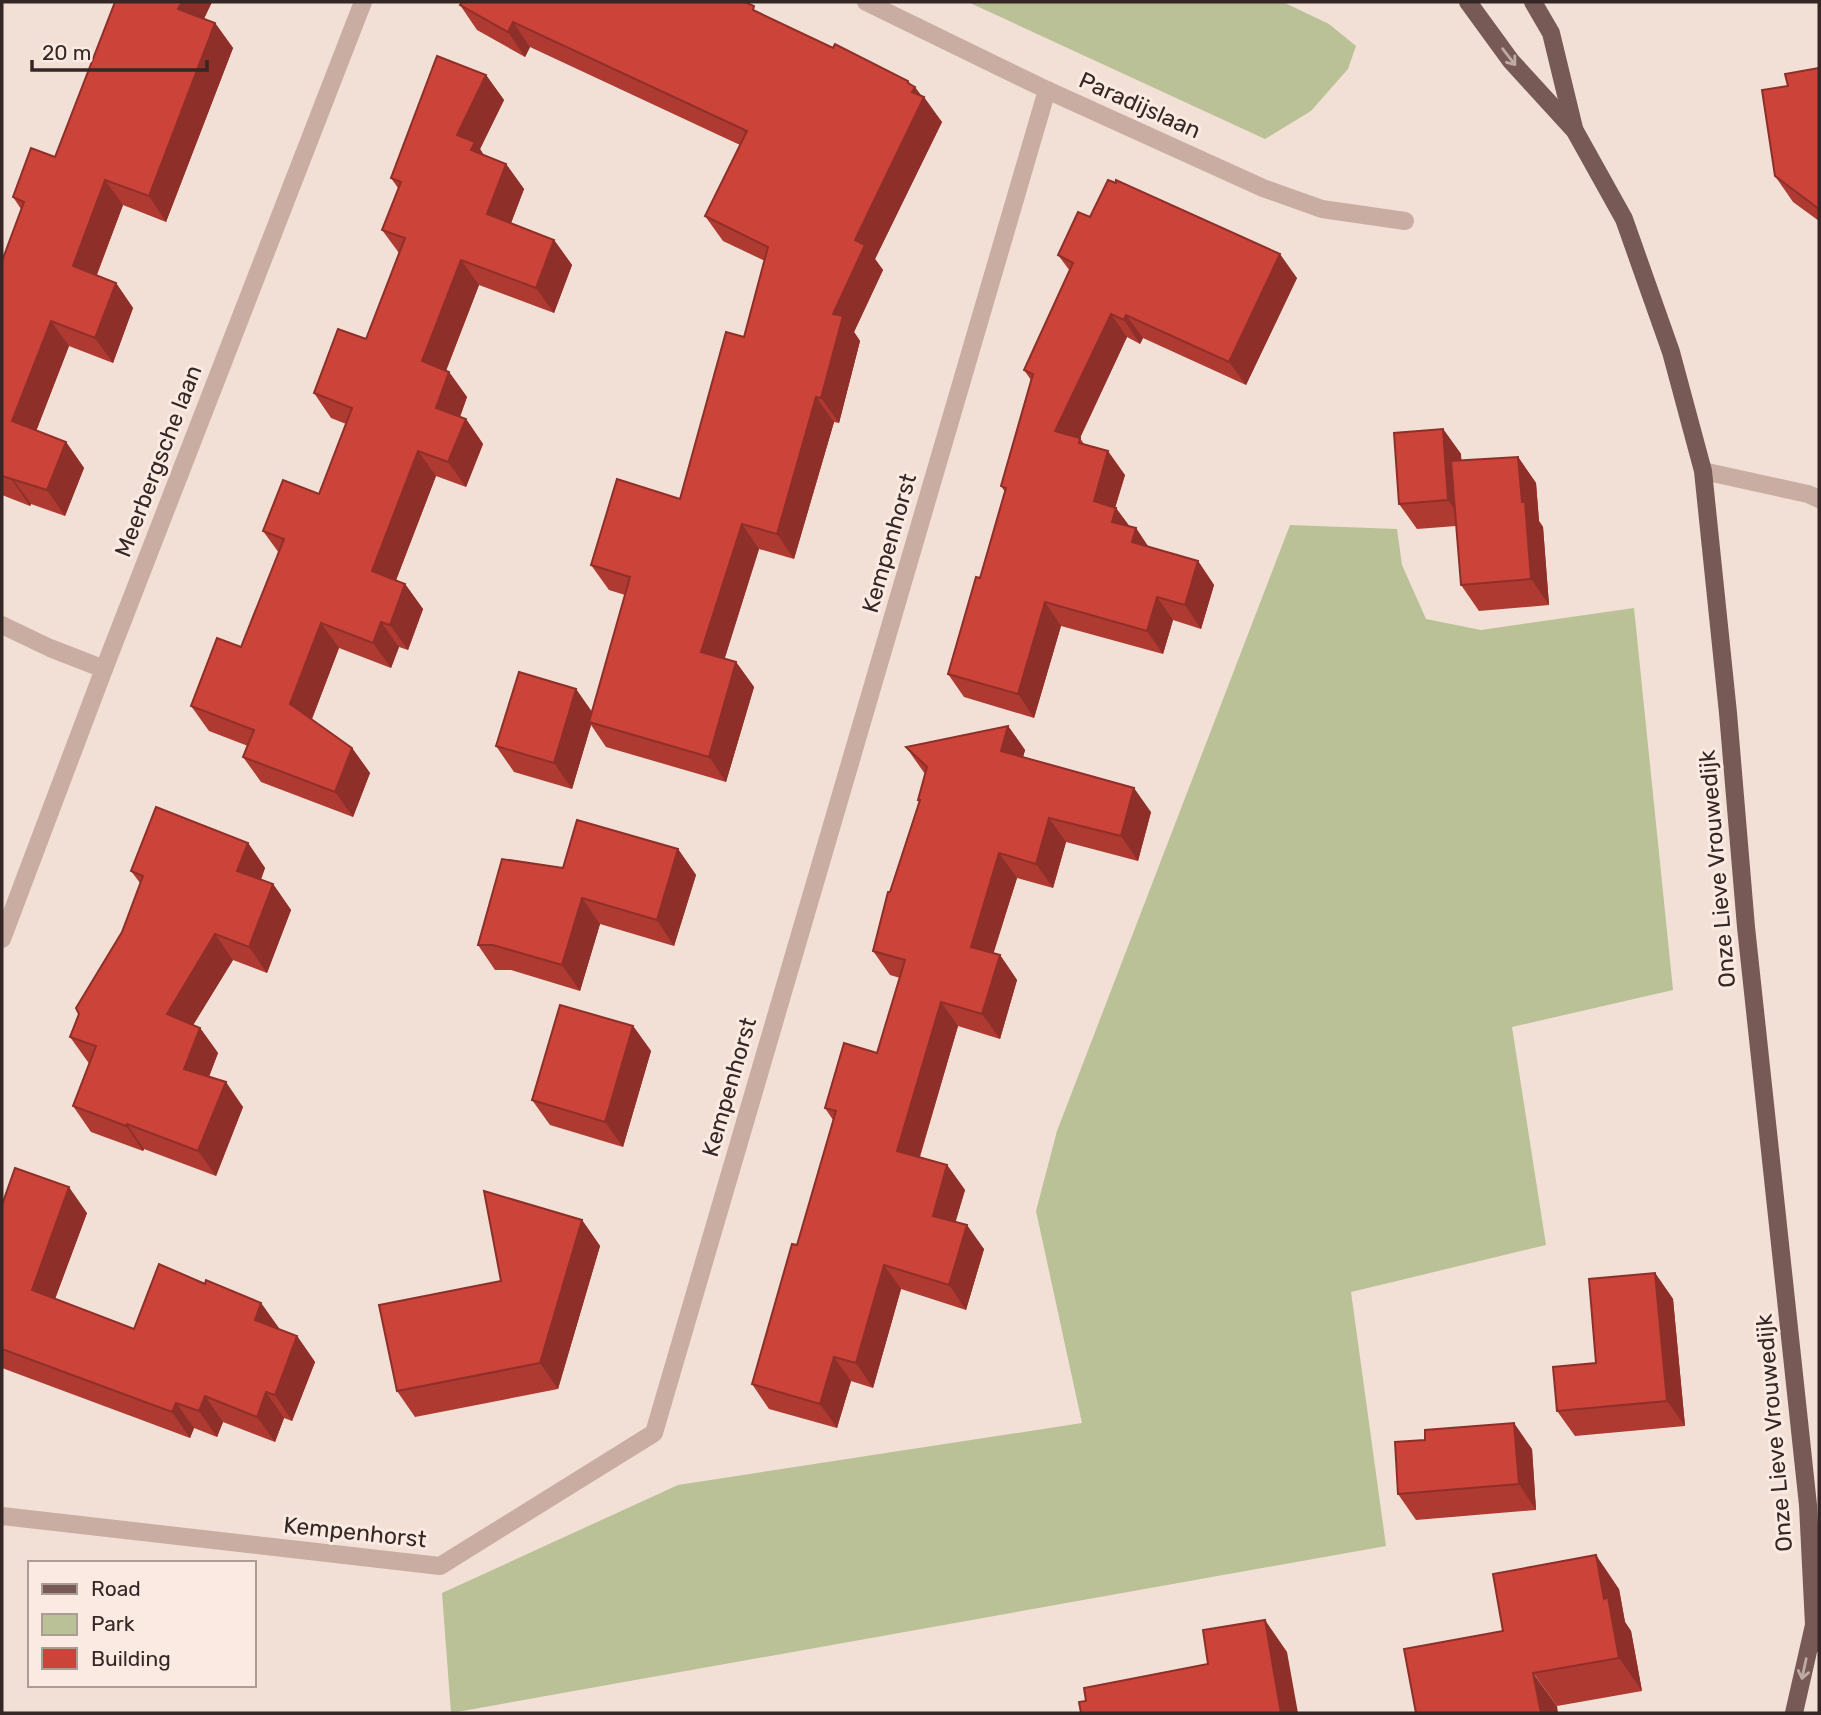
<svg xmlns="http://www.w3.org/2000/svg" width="1821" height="1715" viewBox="0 0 1821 1715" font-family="Rubik,sans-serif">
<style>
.green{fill:#bac196}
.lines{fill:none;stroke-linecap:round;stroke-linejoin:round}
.minor{stroke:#caada2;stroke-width:18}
.major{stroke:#775a55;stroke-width:18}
.wall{fill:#af3a32}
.shaded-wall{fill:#8f2f29}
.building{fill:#cc433a;stroke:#8f2f29;stroke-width:2}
.oneway{stroke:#bfa9a3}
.labels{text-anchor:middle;stroke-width:6;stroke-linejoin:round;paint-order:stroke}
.street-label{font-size:23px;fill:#342725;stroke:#faeae2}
</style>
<rect width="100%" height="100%" fill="#f2e0d6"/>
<g class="green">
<polygon points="968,2 1283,2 1329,24 1356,46 1348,69 1311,111 1265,139"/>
<polygon points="1290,525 1397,529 1402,565 1426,619 1481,630 1634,608 1673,990 1512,1027 1546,1245 1351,1292 1386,1546 451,1713 442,1593 678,1485 1082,1423 1036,1211 1057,1131"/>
</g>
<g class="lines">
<g class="minor">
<polyline points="866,2 1047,90 1263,188 1322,209 1405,221"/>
<polyline points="1703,471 1808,494 1819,499"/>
<polyline points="2,625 50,648 104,669"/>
<polyline points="2,939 104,669 363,2"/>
<polyline points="2,1516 440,1566 654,1433 1047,90"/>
</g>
<g class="major">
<polyline points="1468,2 1511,61 1575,131 1624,219 1671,352 1703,471 1728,713 1746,927 1808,1505 1814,1625 1819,1643"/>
<polyline points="1533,2 1551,33 1574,128"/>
<polyline points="1794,1713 1814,1625"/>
</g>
</g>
<g class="wall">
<polygon points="115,2 212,2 204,19 215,23 233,48 166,222 123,205 97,275 116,283 133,308 113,363 69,346 36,431 66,442 84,468 65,516 31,504 30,506 2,495 2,261 21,209 13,197 55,157"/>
<polygon points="460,5 759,13 911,85 942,122 875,259 883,270 854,332 860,341 839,423 834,422 794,559 759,549 724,659 736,662 754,687 726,782 606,747 591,725 572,789 514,772 496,746 576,689 592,712 625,595 609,590 591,565 680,499 744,337 765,261 723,241 705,216 740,145 530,47 525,57 477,30"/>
<polygon points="1819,68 1819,221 1793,202 1775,176 1788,86"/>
<polygon points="486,75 504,100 480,149 484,156 506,164 524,189 511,223 554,240 572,265 554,313 479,285 446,371 449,372 467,397 460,417 466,419 483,444 466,487 436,476 396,580 405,584 423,609 408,650 399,647 391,668 339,648 312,719 352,748 370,773 353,817 261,782 243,757 248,746 209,731 191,706 241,647 279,553 263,531 319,494 346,424 331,418 314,393 366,339 399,253 382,230 398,188 391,178"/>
<polygon points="1090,217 1297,278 1246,385 1143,338 1140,344 1127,337 1080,438 1084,444 1125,475 1115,507 1130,527 1136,528 1148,547 1198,561 1214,585 1201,629 1173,620 1163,654 1061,626 1034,718 964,697 948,674 980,578 1005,492 1001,486 1031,380 1024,370 1070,271 1058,255"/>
<polygon points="1443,429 1461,454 1461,461 1518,457 1536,483 1539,521 1543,527 1549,605 1479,611 1461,585 1456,526 1417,529 1399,504"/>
<polygon points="1008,726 1025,750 1023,757 1151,812 1138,861 1066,842 1053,888 1017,878 993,953 1000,955 1017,980 1000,1039 958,1026 920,1157 947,1165 965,1190 955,1222 984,1249 966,1310 901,1289 873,1388 851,1381 837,1428 769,1409 752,1384 797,1245 833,1120 825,1108 877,1053 900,978 890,975 873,951 890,892 919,802 918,800 925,774 906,747"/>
<polygon points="248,843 265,868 261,880 273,884 291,910 267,973 233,960 193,1025 200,1028 218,1053 209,1077 243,1107 216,1176 144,1149 143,1151 91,1132 73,1106 89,1063 88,1062 70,1037 122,932 140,883 131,871"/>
<polygon points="678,849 696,875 674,946 600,924 580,991 511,970 495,970 478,945 563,868"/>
<polygon points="633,1026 651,1051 623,1147 550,1125 532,1100"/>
<polygon points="2,1205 87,1213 55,1299 134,1329 205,1284 261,1303 279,1329 297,1336 315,1362 292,1421 284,1418 275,1442 223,1422 217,1437 194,1428 190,1438 2,1368"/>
<polygon points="582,1220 600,1246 558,1389 415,1417 397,1391 501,1281"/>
<polygon points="1655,1273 1673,1299 1685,1426 1575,1436 1557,1411 1596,1363"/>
<polygon points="1532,1449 1536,1510 1416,1520 1398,1494"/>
<polygon points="1619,1589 1625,1622 1631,1631 1642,1691 1557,1706 1503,1631"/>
</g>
<g class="shaded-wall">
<polygon points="182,2 212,2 196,34 178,9"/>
<polygon points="513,22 530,47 525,57 508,32"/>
<polygon points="215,23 233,48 166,222 149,196"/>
<polygon points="486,75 504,100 480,149 492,167 489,176 457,135"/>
<polygon points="908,81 914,88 915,87 924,99 924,97 942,122 875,259 883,270 854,332 860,341 839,423 821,398 833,314 855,240 912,92 908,83"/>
<polygon points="506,164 524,189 505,239 487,214"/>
<polygon points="105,180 123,205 90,292 73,266"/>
<polygon points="554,240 572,265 554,313 536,288"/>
<polygon points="1280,254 1297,278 1246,385 1229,362"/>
<polygon points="461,260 479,285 440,386 422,361"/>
<polygon points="116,283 133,308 113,363 95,338"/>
<polygon points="1111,314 1127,337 1072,455 1055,431"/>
<polygon points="1126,315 1143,338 1140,344 1124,320"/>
<polygon points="51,321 69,346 30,447 12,421"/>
<polygon points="449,372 467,397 454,433 436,408"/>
<polygon points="816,397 834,422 794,559 777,534"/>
<polygon points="466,419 483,444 466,487 448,462"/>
<polygon points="1443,429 1461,454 1466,525 1448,500"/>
<polygon points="66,442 84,468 65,516 47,490"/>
<polygon points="418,451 436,476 390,596 372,571"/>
<polygon points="1108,451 1125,475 1110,525 1094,501"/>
<polygon points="1518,457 1536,483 1539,521 1543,527 1549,605 1531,579 1522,502"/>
<polygon points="13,479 31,504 30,506 12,480"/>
<polygon points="1116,508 1133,531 1112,522"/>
<polygon points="742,524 759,549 719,677 701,652"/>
<polygon points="1136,528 1152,552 1132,542"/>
<polygon points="1198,561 1214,585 1201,629 1185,605"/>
<polygon points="405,584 423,609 408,650 390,625"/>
<polygon points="1157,597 1173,620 1163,654 1147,631"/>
<polygon points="1045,602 1061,626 1034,718 1018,694"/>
<polygon points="381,622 399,647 391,668 373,643"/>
<polygon points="321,623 339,648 308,729 290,704"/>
<polygon points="736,662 754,687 726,782 709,757"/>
<polygon points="576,689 594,715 589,722 591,725 572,789 554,763"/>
<polygon points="1008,726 1025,750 1018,775 1001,751"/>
<polygon points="352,748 370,773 353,817 335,792"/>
<polygon points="1134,788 1151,812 1138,861 1121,836"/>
<polygon points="1049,818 1066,842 1053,888 1036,864"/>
<polygon points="248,843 265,868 254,896 237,871"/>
<polygon points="678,849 696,875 674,946 657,920"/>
<polygon points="999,853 1017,878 988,971 971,947"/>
<polygon points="273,884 291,910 267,973 249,947"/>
<polygon points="582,898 600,924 580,991 562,965"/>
<polygon points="215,934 233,960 184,1040 167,1014"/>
<polygon points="1000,955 1017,980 1000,1039 982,1014"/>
<polygon points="941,1002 958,1026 914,1175 897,1151"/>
<polygon points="633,1026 651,1051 623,1147 605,1122"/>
<polygon points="200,1028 218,1053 202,1094 184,1069"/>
<polygon points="226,1082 243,1107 216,1176 198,1151"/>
<polygon points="127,1124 144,1149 143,1151 126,1126"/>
<polygon points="947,1165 965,1190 950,1241 933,1216"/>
<polygon points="69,1187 87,1213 49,1315 32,1290"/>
<polygon points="582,1220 600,1246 558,1389 540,1363"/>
<polygon points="967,1225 984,1249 966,1310 949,1285"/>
<polygon points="884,1265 901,1289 873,1388 856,1363"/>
<polygon points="1655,1273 1673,1299 1685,1426 1667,1401"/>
<polygon points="261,1303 279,1328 273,1345 255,1320"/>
<polygon points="297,1336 315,1362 292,1421 275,1395"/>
<polygon points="834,1357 851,1381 837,1428 820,1404"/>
<polygon points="266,1392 284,1418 275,1442 257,1417"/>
<polygon points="205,1396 223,1422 217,1437 199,1411"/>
<polygon points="176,1403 194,1428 190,1438 172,1412"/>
<polygon points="1514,1423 1532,1449 1536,1510 1519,1484"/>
<polygon points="1596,1555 1619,1589 1625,1622 1631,1631 1642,1691 1619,1658 1604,1599"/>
<polygon points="1265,1620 1287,1652 1298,1713 1281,1713"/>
<polygon points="1533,1673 1557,1706 1558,1713 1541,1713"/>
</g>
<g class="building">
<polygon points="115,2 182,2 178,9 215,23 149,196 105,180 73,266 116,283 95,338 51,321 12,421 66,442 47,490 2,476 2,261 24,202 13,197 31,148 55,157"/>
<polygon points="462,2 745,2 754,6 753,10 833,48 835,44 908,81 908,83 915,87 912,92 924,97 855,240 865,245 833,314 843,316 821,398 816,397 777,534 742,524 701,652 736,662 709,757 589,722 630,577 591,565 617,479 680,499 726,332 744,337 768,247 705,216 747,131 513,22 508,32 460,5"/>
<polygon points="437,56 486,75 457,135 475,142 471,150 506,164 487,214 554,240 536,288 461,260 422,361 449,372 436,408 466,419 448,462 418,451 372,571 405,584 390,625 381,622 373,643 321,623 290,704 352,748 335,792 243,757 254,730 191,706 217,638 241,647 284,539 263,531 283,480 319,494 352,408 314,393 338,329 366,339 405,238 382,230 401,182 391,178"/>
<polygon points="1819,68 1819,209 1775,176 1762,90 1788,86 1785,74"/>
<polygon points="1108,180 1116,183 1116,180 1280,254 1229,362 1126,315 1124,320 1111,314 1055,431 1080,438 1079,443 1108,451 1094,501 1116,508 1112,522 1136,528 1132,542 1198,561 1185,605 1157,597 1147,631 1045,602 1018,694 948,674 976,577 980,578 1006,488 1001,486 1033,374 1024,370 1073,263 1058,255 1078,212 1090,217"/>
<polygon points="1443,429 1448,500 1399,504 1394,433"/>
<polygon points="1518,457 1522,502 1525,502 1531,579 1461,585 1451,461"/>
<polygon points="519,672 576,689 554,763 496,746"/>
<polygon points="1008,726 1001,751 1134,788 1121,836 1049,818 1036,864 999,853 971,947 1000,955 982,1014 941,1002 897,1151 947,1165 933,1216 967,1225 949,1285 884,1265 856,1363 834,1357 820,1404 752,1384 792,1244 797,1245 836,1111 825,1108 844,1043 877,1053 905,960 873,951 888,892 890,892 920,800 918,800 927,767 906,747"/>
<polygon points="156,807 248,843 237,871 273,884 249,947 215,934 167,1014 200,1028 184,1069 226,1082 198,1151 127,1124 126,1126 73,1106 96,1046 70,1037 79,1014 76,1008 122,932 143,876 131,871"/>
<polygon points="577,820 678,849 657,920 582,898 562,965 493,945 478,945 502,859 563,868"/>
<polygon points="560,1005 633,1026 605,1122 532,1100"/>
<polygon points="15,1168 69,1187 32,1290 134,1329 159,1264 205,1284 206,1280 261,1303 255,1320 297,1336 275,1395 266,1392 257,1417 205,1396 199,1411 176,1403 172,1412 2,1349 2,1205"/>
<polygon points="484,1191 582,1220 540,1363 397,1391 379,1305 501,1281"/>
<polygon points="1655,1273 1667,1401 1557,1411 1553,1367 1596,1363 1589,1279"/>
<polygon points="1514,1423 1519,1484 1398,1494 1395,1442 1425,1440 1425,1430"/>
<polygon points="1596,1555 1604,1599 1608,1597 1619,1658 1533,1673 1541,1713 1416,1713 1404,1649 1503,1631 1493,1574"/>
<polygon points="1265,1620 1281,1713 1081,1713 1079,1702 1086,1701 1084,1688 1208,1664 1203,1630"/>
</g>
<defs><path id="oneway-shaft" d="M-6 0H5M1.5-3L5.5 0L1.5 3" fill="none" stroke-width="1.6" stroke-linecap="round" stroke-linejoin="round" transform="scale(1.75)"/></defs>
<g class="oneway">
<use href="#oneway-shaft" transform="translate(1509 57) rotate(52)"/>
<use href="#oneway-shaft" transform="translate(1804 1669) rotate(102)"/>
</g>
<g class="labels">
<g class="street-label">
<text transform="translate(1140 105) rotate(24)" y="8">Paradijslaan</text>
<text transform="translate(158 461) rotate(-69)" y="8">Meerbergsche laan</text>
<text transform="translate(889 543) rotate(-74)" y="8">Kempenhorst</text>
<text transform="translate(1717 869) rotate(-95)" y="8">Onze Lieve Vrouwedijk</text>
<text transform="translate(729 1087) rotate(-74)" y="8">Kempenhorst</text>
<text transform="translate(1774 1433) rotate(-95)" y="8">Onze Lieve Vrouwedijk</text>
<text transform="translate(355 1532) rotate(6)" y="8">Kempenhorst</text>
</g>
</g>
<rect width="1821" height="1715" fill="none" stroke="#342725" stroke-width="7"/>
<rect x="28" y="1561" width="228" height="126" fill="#faeae2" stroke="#ab9c96" stroke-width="2"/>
<rect x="42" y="1584" width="35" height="10" fill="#775a55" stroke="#ab9c96" stroke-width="2"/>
<text x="91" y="1596" font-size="21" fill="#342725">Road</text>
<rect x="42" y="1614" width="35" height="21" fill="#bac196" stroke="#ab9c96" stroke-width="2"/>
<text x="91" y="1631" font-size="21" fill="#342725">Park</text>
<rect x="42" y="1648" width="35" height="21" fill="#cc433a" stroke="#ab9c96" stroke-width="2"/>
<text x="91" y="1666" font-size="21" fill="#342725">Building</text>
<path d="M32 60v10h175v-10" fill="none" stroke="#342725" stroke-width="3.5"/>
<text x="42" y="60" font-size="21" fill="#342725" stroke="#faeae2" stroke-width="5" paint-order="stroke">20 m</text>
</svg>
